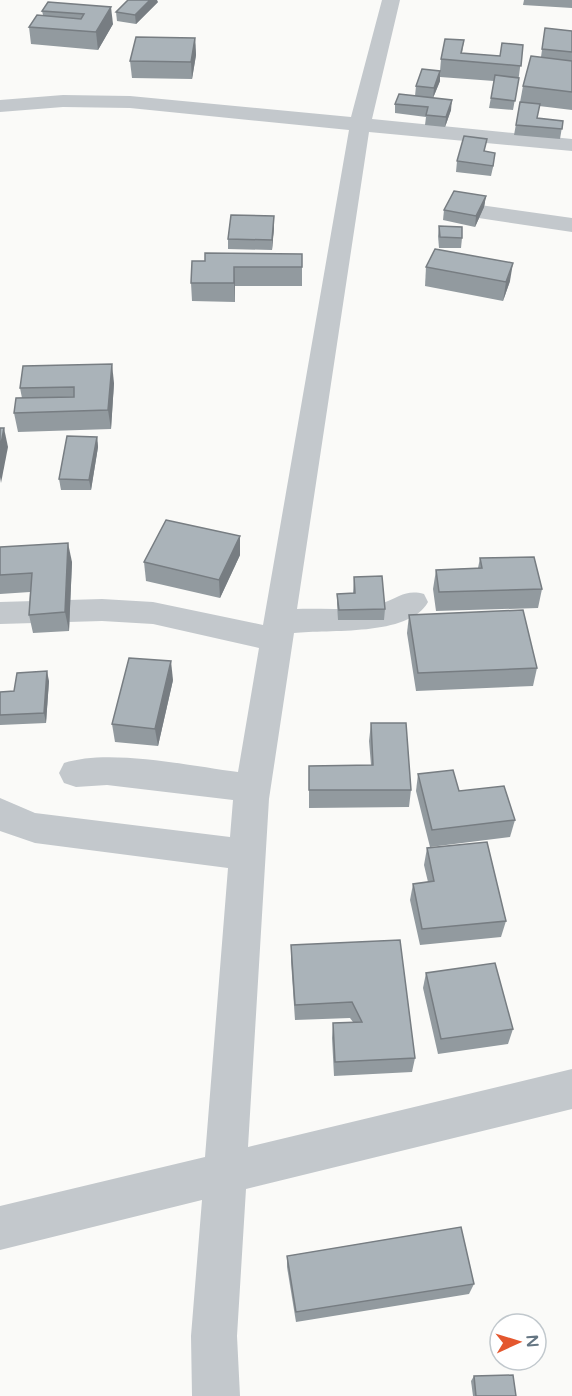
<svg xmlns="http://www.w3.org/2000/svg" width="572" height="1396" viewBox="0 0 572 1396" font-family="'Varela Round',sans-serif">
<style>
.lines{fill:none;stroke-linecap:round;stroke-linejoin:round}
.minor{fill:#c3c8cc;fill-rule:evenodd}
.wall{fill:#929a9f}
.shaded-wall{fill:#777d82}
.building{fill:#aab3b9;stroke:#777d82;stroke-width:1.5}
</style>
<rect width="100%" height="100%" fill="#fafaf8"/>
<g class="lines">
<g class="minor">
<path d="M382,0h18l-28,119 200,20v12l-203,-19 -72,477c28,-1 60,3 86,-6 16,-6 24,-14 41,-9l4,8c-19,35 -100,27 -134,31l-25,166 -21,348 324,-78v40l-326,80 -9,147 3,60h-48l-1,-60 11,-136 -202,50v-44l205,-49 23,-289 -193,-25 -35,-12v-33l35,15 195,24 3,-37 -126,-15 -31,2 -12,-4 -5,-10 5,-10c45,-15 126,3 174,9l21,-124 -106,-24 -51,-3 -102,3v-22l102,-3 51,3 110,23 86,-495 -219,-22 -67,-1 -63,5v-12l63,-5 67,1 221,21z"/>
<polygon points="480,205 572,218 572,232 472,217 469,212 472,207"/>
</g>
</g>
<g class="wall">
<polygon points="524,0 572,0 572,8 523,5"/>
<polygon points="48,2 113,24 98,50 31,44 29,27 43,15 42,11"/>
<polygon points="158,2 136,24 117,21 116,12"/>
<polygon points="545,28 572,31 572,110 539,106 537,118 563,121 560,139 514,135 523,86 541,57"/>
<polygon points="195,38 196,55 192,79 132,78 130,61"/>
<polygon points="464,40 462,53 500,56 523,45 518,83 513,110 489,108 494,81 440,77 440,81 433,98 451,110 445,127 425,125 426,117 395,113 395,104 415,96 416,86 440,71 441,59"/>
<polygon points="485,152 494,163 491,176 456,172 457,161"/>
<polygon points="486,196 484,207 475,227 443,220 444,210"/>
<polygon points="274,216 274,227 272,250 228,249 228,239"/>
<polygon points="439,226 462,238 461,248 439,248 438,236"/>
<polygon points="302,254 302,286 235,286 235,302 192,301 191,283 205,261"/>
<polygon points="426,267 510,281 503,301 425,286"/>
<polygon points="114,383 111,429 18,432 14,413 22,398 20,388"/>
<polygon points="97,437 98,447 91,490 61,490 59,479"/>
<polygon points="240,536 240,555 220,598 146,581 144,562"/>
<polygon points="0,547 72,562 69,631 33,633 29,615 30,592 0,594"/>
<polygon points="480,558 542,589 538,608 436,611 433,589 436,570 478,568"/>
<polygon points="354,577 385,609 384,620 338,620 337,604 337,594 353,593"/>
<polygon points="409,615 537,668 533,686 416,691 407,633"/>
<polygon points="173,680 158,746 115,742 112,724"/>
<polygon points="49,681 46,723 0,725 0,692 14,691"/>
<polygon points="371,723 411,790 409,807 309,808 309,766 371,765 369,741"/>
<polygon points="418,774 459,791 515,820 510,837 430,847 416,791"/>
<polygon points="427,848 506,921 501,937 420,945 410,900 413,884 428,882 424,865"/>
<polygon points="291,945 415,1058 412,1072 334,1076 332,1038 333,1023 353,1022 350,1018 295,1020 291,961"/>
<polygon points="426,973 513,1029 508,1044 438,1054 423,988"/>
<polygon points="287,1256 474,1284 469,1294 296,1322 287,1267"/>
<polygon points="474,1376 516,1396 473,1396 471,1381"/>
</g>
<g class="shaded-wall">
<polygon points="150,0 157,0 158,2 136,24 135,15"/>
<polygon points="111,7 113,24 98,50 96,32"/>
<polygon points="195,38 196,55 192,79 191,62"/>
<polygon points="440,71 440,81 433,98 434,88"/>
<polygon points="452,100 451,110 445,127 446,117"/>
<polygon points="486,196 484,207 475,227 476,216"/>
<polygon points="274,216 274,227 272,250 272,240"/>
<polygon points="513,263 510,281 503,301 506,282"/>
<polygon points="234,267 235,286 235,302 234,283"/>
<polygon points="112,364 114,383 111,429 108,410"/>
<polygon points="4,428 8,447 1,483 0,477 0,449"/>
<polygon points="97,437 98,447 91,490 89,480"/>
<polygon points="240,536 240,555 220,598 219,580"/>
<polygon points="68,543 72,562 69,631 65,612"/>
<polygon points="171,661 173,680 158,746 155,729"/>
<polygon points="47,671 49,681 46,723 44,713"/>
</g>
<g class="building">
<polygon points="128,0 150,0 135,15 116,12"/>
<polygon points="48,2 111,7 96,32 29,27 37,15 81,19 84,14 42,11"/>
<polygon points="545,28 572,31 572,52 542,49"/>
<polygon points="136,37 195,38 191,62 130,61"/>
<polygon points="445,39 464,40 461,53 500,56 502,43 523,45 521,66 441,59"/>
<polygon points="531,56 572,61 572,92 523,86"/>
<polygon points="422,69 440,71 434,88 416,86"/>
<polygon points="495,75 519,78 515,101 491,98"/>
<polygon points="399,94 452,100 446,117 426,115 428,107 395,104"/>
<polygon points="520,102 540,104 537,118 563,121 562,129 516,125"/>
<polygon points="464,136 487,139 484,151 495,153 493,166 457,161"/>
<polygon points="454,191 486,196 476,216 444,210"/>
<polygon points="231,215 274,216 272,240 228,239"/>
<polygon points="439,226 462,227 462,238 440,237"/>
<polygon points="435,249 513,263 506,282 426,267"/>
<polygon points="205,253 302,254 302,267 234,267 234,283 191,283 192,261 205,261"/>
<polygon points="112,364 108,410 14,413 16,398 74,397 74,387 20,388 23,366"/>
<polygon points="0,428 4,428 0,449"/>
<polygon points="67,436 97,437 89,480 59,479"/>
<polygon points="166,520 240,536 219,580 144,562"/>
<polygon points="68,543 65,612 29,615 32,573 0,575 0,547"/>
<polygon points="534,557 542,589 439,592 436,570 482,568 480,558"/>
<polygon points="382,576 385,609 339,610 337,594 355,593 354,577"/>
<polygon points="523,610 537,668 418,673 409,615"/>
<polygon points="129,658 171,661 155,729 112,724"/>
<polygon points="47,671 44,713 0,715 0,692 14,691 17,673"/>
<polygon points="371,723 406,723 411,790 309,790 309,766 373,765"/>
<polygon points="453,770 459,791 504,786 515,820 432,830 418,774"/>
<polygon points="487,842 506,921 422,929 413,884 434,881 427,848"/>
<polygon points="400,940 415,1058 335,1062 333,1023 362,1022 352,1002 295,1005 291,945"/>
<polygon points="495,963 513,1029 441,1039 426,973"/>
<polygon points="461,1227 474,1284 296,1312 287,1256"/>
<polygon points="513,1375 516,1396 476,1396 474,1376"/>
</g>
<g transform="translate(518 1342) rotate(86)"><circle r="28" fill="#ffffff" stroke="#c1c8cd" stroke-width="1.5"/>
<path d="M0-4.5L10 22L0 15L-10 22Z" fill="#e4572e"/>
<text y="-9" font-size="16" font-weight="bold" text-anchor="middle" fill="#657683">N</text>
</g>
</svg>
